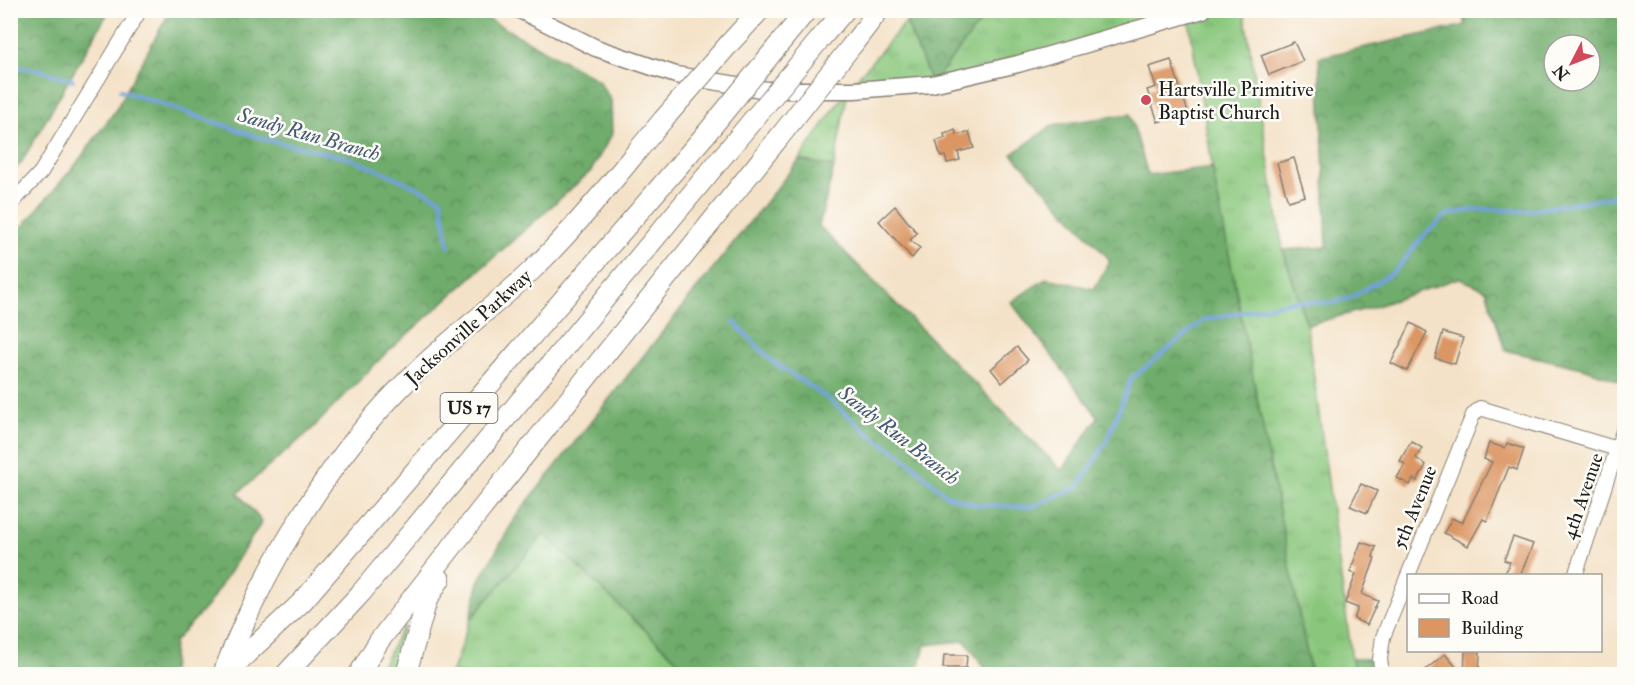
<svg xmlns="http://www.w3.org/2000/svg" width="1635" height="685" viewBox="0 0 1635 685" font-family="'IM FELL Double Pica',serif">
<style>
.grass{fill:url(#grass-tufts);stroke:#53724c;stroke-width:1.5}
.forest{fill:url(#forest-crowns);stroke:#466444;stroke-width:1.5;fill-rule:evenodd}
.lines{fill:none;stroke-linecap:round;stroke-linejoin:round}
.stream{stroke:#73a2dd;stroke-width:4}
.building{fill:#db9663}
.minor-casing{stroke:#887f72;stroke-width:16}
.major-casing{stroke:#887f72;stroke-width:19}
.highway-casing{stroke:#887f72;stroke-width:22}
.minor{stroke:#fff;stroke-width:14}
.major{stroke:#fff;stroke-width:16}
.highway{stroke:#fff;stroke-width:20}
.highway-bridge-casing{stroke:#887f72;stroke-width:22;stroke-linecap:butt}
.highway-bridge{stroke:#fff;stroke-width:20}
.poi-dot{fill:#d1495b;stroke:#fdfcf7;stroke-width:2}
.labels{text-anchor:middle;stroke-width:5;stroke-linejoin:round;paint-order:stroke}
.shield{fill:#fdfcf7;stroke:#605f5e;stroke-width:1.5}
.shield-label{font-size:18px;font-weight:bold;fill:#1c1c1c}
.poi-label{font-size:20px;fill:#1c1c1c;stroke:#fdfcf7;text-anchor:start}
.street-label{font-size:20px;fill:#1c1c1c;stroke:#fdfcf7}
.water-label{font-size:21px;font-style:italic;fill:#435873;stroke:#fdfcf7}
</style>
<defs>
<pattern id="grass-tufts" width="24" height="20" patternUnits="userSpaceOnUse" patternTransform="scale(1.5)"><rect width="24" height="20" fill="#8ac77d"/><path d="M3 7l-1-3M5 7V3M7 7l1-3M15 17l-1-3M17 17v-4M19 17l1-3" fill="none" stroke="#76aa6b"/></pattern>
<pattern id="forest-crowns" width="20" height="18" patternUnits="userSpaceOnUse" patternTransform="scale(1.5)"><rect width="20" height="18" fill="#6fac6c"/><path d="M2 6a3 3 0 1 1 6 0M12 15a3 3 0 1 1 6 0" fill="none" stroke="#5a8b58"/></pattern>
</defs>
<rect width="100%" height="100%" fill="#fdfcf7"/>
<filter id="ink" filterUnits="userSpaceOnUse"><feTurbulence type="fractalNoise" baseFrequency=".0167" numOctaves="2"/><feDisplacementMap in="SourceGraphic" scale="12" xChannelSelector="R" yChannelSelector="G"/><feConvolveMatrix kernelMatrix="1 2 1 2 8 2 1 2 1" color-interpolation-filters="sRGB"/></filter>
<filter id="wash" filterUnits="userSpaceOnUse"><feTurbulence type="fractalNoise" baseFrequency=".008" numOctaves="4" result="noise"/><feDisplacementMap in="SourceGraphic" scale="24" xChannelSelector="R" yChannelSelector="G"/><feGaussianBlur stdDeviation="1.35" result="paint"/><feColorMatrix in="noise" values="0 0 0 0 0 0 0 0 0 0 0 0 0 0 0 0 0 1.4 0 .05"/><feComposite in="paint" operator="in"/></filter>
<g filter="url(#wash)">
<rect width="100%" height="100%" fill="#f4e2c8"/>
<g class="grass">
<polygon points="989,11 1244,11 1283,250 1307,325 1354,674 1311,674 1221,220 1188,15 1018,64 932,84 848,90 834,167 799,160 847,90 906,22 932,83"/>
<polygon points="544,533 691,674 451,674 470,620"/>
<polygon points="404,624 397,674 378,674"/>
</g>
<g class="forest">
<polygon points="11,10 109,11 21,163 11,173"/>
<polygon points="170,11 474,11 598,80 611,100 612,134 591,171 384,355 311,430 238,493 262,522 208,605 174,642 172,674 11,674 11,240 76,164 115,111"/>
<polygon points="915,11 989,11 932,84 906,22"/>
<path d="M1461,11h163v372l-38,-14 -81,-19 -19,-60 -27,-12 -82,28 -70,19 -24,-75 44,-3 -8,-190 147,-32zM1554,45h36v36h-36z"/>
<polygon points="1130,114 1148,175 1212,167 1311,674 1234,674 1233,672 1227,674 989,674 965,641 925,645 917,674 691,674 544,534 470,620 479,581 517,515 799,160 834,167 819,226 1062,471 1098,417 1011,302 1047,278 1094,289 1110,260 1012,154 1053,125"/>
<polygon points="1352,659 1380,659 1382,674 1354,674"/>
</g>
<g class="lines">
<g class="stream">
<polyline points="10,66 36,69 73,80"/>
<polyline points="120,90 264,139 348,158 384,172 441,199 449,247"/>
<polyline points="734,322 772,361 827,398 873,437 900,454 946,495 977,505 1031,507 1078,487 1107,441 1131,379 1204,320 1293,301 1332,303 1352,297 1395,271 1425,234 1448,214 1482,209 1526,211 1624,195"/>
</g>
</g>
<g id="blocks">
<g class="building">
<polygon points="1294,42 1303,61 1269,75 1261,55"/>
<polygon points="1171,60 1188,112 1158,122 1147,90 1156,87 1149,67"/>
<polygon points="955,130 957,135 969,132 974,148 958,152 960,160 947,163 945,156 941,157 936,141 945,138 944,134"/>
<polygon points="1294,158 1305,196 1288,201 1277,163"/>
<polygon points="895,206 917,233 910,240 920,248 912,258 879,221"/>
<polygon points="1411,323 1427,332 1407,371 1391,363"/>
<polygon points="1443,332 1463,338 1455,364 1435,358"/>
<polygon points="1017,347 1028,360 1002,383 991,369"/>
<polygon points="1411,441 1422,448 1416,458 1426,465 1417,481 1413,479 1410,485 1397,478 1405,464 1400,461"/>
<polygon points="1489,443 1505,448 1507,443 1524,449 1517,470 1509,467 1487,521 1483,519 1468,546 1444,533 1452,518 1462,523 1492,462 1484,459"/>
<polygon points="1361,484 1377,491 1367,513 1350,506"/>
<polygon points="1513,537 1533,544 1520,576 1504,576 1510,562 1504,560"/>
<polygon points="1361,542 1376,547 1373,557 1375,558 1362,594 1378,601 1367,625 1354,619 1358,608 1345,603 1356,574 1350,572"/>
<polygon points="1465,651 1480,651 1479,675 1464,675"/>
<polygon points="1445,654 1457,668 1449,675 1419,675"/>
<polygon points="944,655 967,655 966,668 943,668"/>
</g>
</g>
</g>
<g filter="url(#ink)">
<use href="#blocks" fill-opacity="0" stroke="#887f72" stroke-width="1.5"/>
<g class="lines">
<defs>
<g id="minor">
<polyline points="10,205 41,172 140,10"/>
<polyline points="1575,576 1624,428"/>
<polyline points="1382,674 1380,659 1383,637 1473,415 1480,408 1624,451"/>
</g>
<polyline id="major" points="520,10 596,48 676,75 767,90 855,90 932,84 1018,64 1203,10"/>
<g id="highway">
<polyline points="821,38 845,10"/>
<polyline points="729,44 760,10"/>
<polyline points="853,44 879,10"/>
<polyline points="776,48 807,10"/>
<path d="M223,674c38,-101 103,-211 179,-288 40,-42 88,-75 129,-115 48,-46 89,-100 132,-151"/>
<polyline points="225,674 302,602 706,134"/>
<polyline points="286,674 361,593 752,121"/>
<polyline points="359,674 379,641 479,512 777,140"/>
<polyline points="406,674 427,600 440,579"/>
</g>
</defs>
<use href="#minor" class="minor-casing"/>
<use href="#major" class="major-casing"/>
<use href="#highway" class="highway-casing"/>
<use href="#minor" class="minor"/>
<use href="#major" class="major"/>
<use href="#highway" class="highway"/>
<defs>
<g id="highway-bridge">
<polyline points="663,120 729,44"/>
<polyline points="752,121 821,38"/>
<polyline points="706,134 776,48"/>
<polyline points="777,140 853,44"/>
</g>
</defs>
<use href="#highway-bridge" class="highway-bridge-casing"/>
<use href="#highway-bridge" class="highway-bridge"/>
</g>
</g>
<circle class="poi-dot" cx="1146" cy="100" r="6"/>
<g class="labels">
<rect class="shield" x="440.5" y="393" width="57" height="30" rx="4.5"/>
<g class="shield-label">
<text x="469" y="414">US 17</text>
</g>
<g class="poi-label">
<text x="1158" y="96">Hartsville Primitive<tspan x="1158" dy="23">Baptist Church</tspan></text>
</g>
<g class="street-label">
<text transform="translate(468 327) rotate(-42)" y="7">Jacksonville Parkway</text>
<text transform="translate(1582 496) rotate(-71)" y="7">4th Avenue</text>
<text transform="translate(1414 507) rotate(-68)" y="7">5th Avenue</text>
</g>
<g class="water-label">
<text transform="translate(309 134) rotate(16)" y="7">Sandy Run Branch</text>
<text transform="translate(899 435) rotate(38)" y="7">Sandy Run Branch</text>
</g>
</g>
<rect width="1635" height="685" fill="none" stroke="#fdfcf7" stroke-width="36"/>
<rect x="1407" y="574" width="195" height="78" fill="#fdfcf7" stroke="#a3a29f" stroke-width="1.5"/>
<rect x="1419" y="594" width="30" height="9" fill="#ffffff" stroke="#a3a29f" stroke-width="1.5"/>
<text x="1461" y="604" font-size="18" fill="#1c1c1c">Road</text>
<rect x="1419" y="619" width="30" height="18" fill="#db9663" stroke="#a3a29f" stroke-width="1.5"/>
<text x="1461" y="634" font-size="18" fill="#1c1c1c">Building</text>
<g transform="translate(1572 63) rotate(228)"><circle r="28" fill="#fdfcf7" stroke="#a3a29f" stroke-width="1.5"/>
<path d="M0-4.5L10 22L0 15L-10 22Z" fill="#d1495b"/>
<text y="-9" font-size="16" font-weight="bold" text-anchor="middle" fill="#1c1c1c">N</text>
</g>
</svg>
